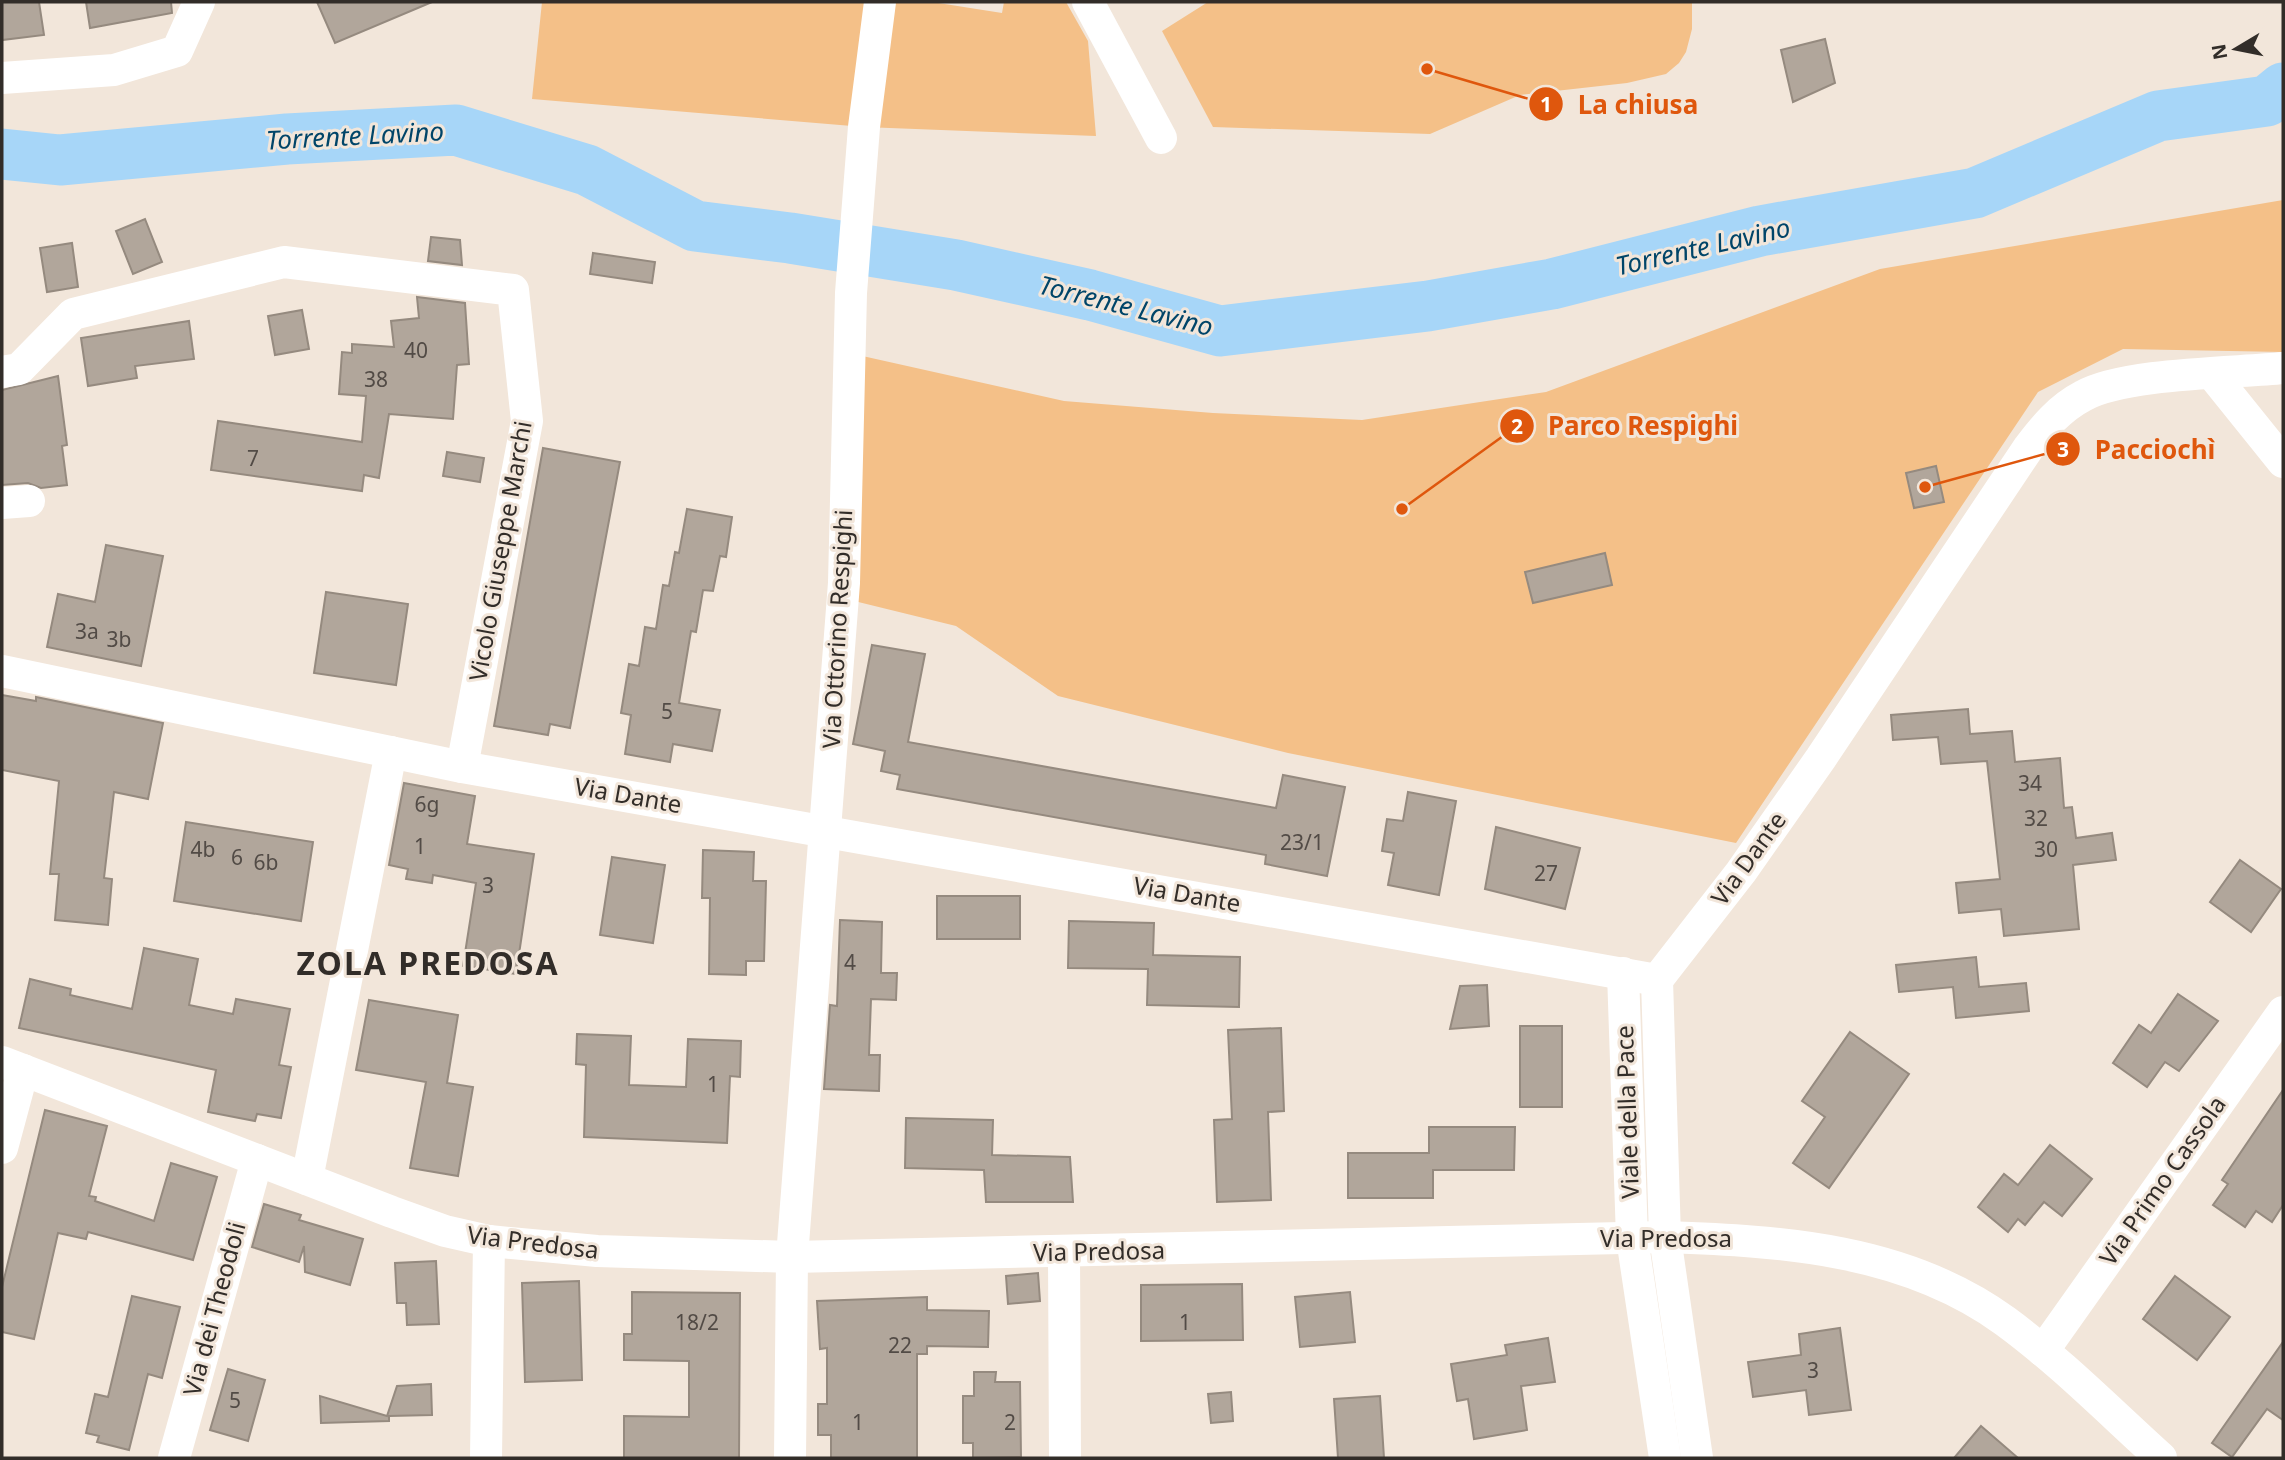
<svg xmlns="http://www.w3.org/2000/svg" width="2285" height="1460" viewBox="0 0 2285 1460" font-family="'Noto Sans',sans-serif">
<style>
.green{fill:#f4c088}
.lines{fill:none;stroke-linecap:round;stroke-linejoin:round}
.river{stroke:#a7d6f8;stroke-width:51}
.building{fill:#b1a69b;stroke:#958a7f;stroke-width:2}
.street{stroke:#fff;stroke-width:32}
.labels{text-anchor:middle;stroke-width:6;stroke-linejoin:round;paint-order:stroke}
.number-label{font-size:21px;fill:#524b46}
.street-label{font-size:24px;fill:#322d29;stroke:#f2e6da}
.water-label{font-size:26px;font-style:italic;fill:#004569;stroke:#f2e6da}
.district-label{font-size:32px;font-weight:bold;letter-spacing:2px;fill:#322d29;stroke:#f2e6da}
.leader{fill:none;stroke:#df570d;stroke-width:2.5}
.callout-dot{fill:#df570d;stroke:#f2e6da;stroke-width:2.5}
.mark-label{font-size:21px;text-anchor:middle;font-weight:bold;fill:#fff}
.callout-label{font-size:26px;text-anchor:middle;font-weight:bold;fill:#df570d;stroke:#f2e6da;stroke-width:6;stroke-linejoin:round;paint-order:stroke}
</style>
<rect width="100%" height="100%" fill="#f2e6da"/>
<g class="green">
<polygon points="542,2 932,2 1002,13 1004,2 1066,2 1088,41 1096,136 864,127 532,99"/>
<polygon points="1208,2 1692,2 1692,29 1686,52 1679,63 1666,74 1627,83 1520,95 1430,134 1213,127 1162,31"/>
<polygon points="2283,200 2283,352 2123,349 2038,392 1736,843 1288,753 1058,696 956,626 842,598 849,353 1064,401 1213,413 1362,420 1546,392 1880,269"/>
</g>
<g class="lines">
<polyline class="river" points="2,154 60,160 287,139 456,130 587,170 695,226 790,238 956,265 1090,295 1220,331 1428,306 1552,284 1760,231 1975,193 2158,116 2267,101 2283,88"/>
</g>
<g class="building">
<polygon points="2,2 39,2 44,35 2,40"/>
<polygon points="86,2 171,2 172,13 90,28"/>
<polygon points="317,2 432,2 335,43"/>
<polygon points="1825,39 1835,83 1793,102 1781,50"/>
<polygon points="145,219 162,262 133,274 116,231"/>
<polygon points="431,237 460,240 462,265 428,261"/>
<polygon points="72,243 78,287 47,292 40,248"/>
<polygon points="593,253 655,262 652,283 590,274"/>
<polygon points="417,297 465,303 469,364 457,365 453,419 389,414 379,478 364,475 362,491 211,470 218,421 362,442 366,396 339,394 342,352 352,353 352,344 394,347 391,321 419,318"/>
<polygon points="302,310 309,349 275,355 268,316"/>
<polygon points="189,321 194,359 135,366 137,378 88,386 81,338"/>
<polygon points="58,376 67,445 62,446 67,485 41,488 28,483 2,485 2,390"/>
<polygon points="543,448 620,462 570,728 550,724 548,735 494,726"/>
<polygon points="447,452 484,458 480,482 443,476"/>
<polygon points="1936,466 1944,502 1914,508 1906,473"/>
<polygon points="687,509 732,517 726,557 720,556 713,591 703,590 696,632 691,631 679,703 720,710 712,751 673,744 670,762 625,754 631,715 621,713 629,664 639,666 645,627 656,629 663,585 669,586 675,552 679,553"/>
<polygon points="106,545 163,556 141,666 47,647 58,594 95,602"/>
<polygon points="1605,553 1612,585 1533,603 1525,572"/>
<polygon points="326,592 408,604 396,685 314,673"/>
<polygon points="872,645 925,654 908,742 1276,808 1283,775 1345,787 1327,876 1265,864 1266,855 897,789 900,775 881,771 885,751 853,744"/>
<polygon points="2,695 36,701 36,697 163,723 148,799 114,792 104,878 112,879 108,925 55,920 59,874 50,874 59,781 2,770"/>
<polygon points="1968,709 1970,734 2012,731 2015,762 2060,758 2064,808 2072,807 2076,838 2112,833 2116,860 2073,865 2079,929 2004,936 2001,909 1959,913 1956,883 2000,879 1987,761 1941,764 1938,737 1893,740 1891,715"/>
<polygon points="404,783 475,796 467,844 534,854 516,974 463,966 476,883 433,875 432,883 406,879 408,869 389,865"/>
<polygon points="1408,792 1456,801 1439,895 1388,885 1394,853 1382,851 1387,819 1403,821"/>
<polygon points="186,822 313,842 301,921 174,901"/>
<polygon points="1496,827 1580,848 1565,909 1485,889"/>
<polygon points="703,850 754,852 753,881 766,881 764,961 746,961 746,975 709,974 710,898 702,898"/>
<polygon points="612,857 665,865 653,943 600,935"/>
<polygon points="2240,860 2281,889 2251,932 2210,902"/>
<rect x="937" y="896" width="83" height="43"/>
<polygon points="840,920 882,922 881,973 897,973 896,1000 871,999 869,1055 880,1055 879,1091 824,1089 830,1005 837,1006"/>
<polygon points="1069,921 1154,923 1153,955 1240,957 1239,1007 1147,1005 1148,969 1068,968"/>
<polygon points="144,948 198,959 189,1005 233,1014 236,999 290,1009 279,1065 291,1067 281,1118 257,1114 255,1121 208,1112 216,1070 19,1028 30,979 71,989 70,995 132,1009"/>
<polygon points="1976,957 1979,987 2026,983 2029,1011 1956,1018 1953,987 1899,992 1896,965"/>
<polygon points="1487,985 1489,1026 1450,1029 1460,986"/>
<polygon points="2178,994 2218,1021 2179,1071 2165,1062 2147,1087 2113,1063 2139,1025 2151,1033"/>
<polygon points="369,1000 458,1015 447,1083 473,1087 458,1176 410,1168 426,1082 356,1070"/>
<rect x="1520" y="1026" width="42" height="81"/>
<polygon points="1281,1028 1284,1111 1268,1112 1271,1200 1217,1202 1214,1120 1232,1119 1228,1030"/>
<polygon points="1850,1032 1909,1074 1829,1188 1793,1163 1825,1117 1802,1101"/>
<polygon points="577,1034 631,1036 629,1085 686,1087 688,1039 741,1041 740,1077 730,1076 727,1143 584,1137 586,1065 576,1064"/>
<polygon points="2283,1090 2283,1205 2272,1222 2256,1211 2245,1227 2213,1205 2228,1184 2222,1180"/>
<polygon points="45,1110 107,1126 89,1196 96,1197 95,1201 154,1221 171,1163 217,1177 193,1260 88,1232 86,1239 58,1233 34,1339 2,1332 2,1287"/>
<polygon points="906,1118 993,1120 992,1155 1070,1157 1073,1202 986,1202 984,1170 905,1168"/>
<polygon points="1429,1127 1515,1127 1514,1170 1433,1170 1433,1198 1348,1198 1348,1153 1429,1153"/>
<polygon points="2050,1145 2092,1179 2062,1216 2044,1202 2025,1225 2018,1219 2008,1232 1978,1207 2004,1174 2018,1185"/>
<polygon points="264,1204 301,1215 299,1220 363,1239 350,1285 305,1272 304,1246 299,1262 252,1247"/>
<polygon points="436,1261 439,1324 407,1325 406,1303 397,1303 395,1263"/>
<polygon points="1038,1273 1040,1301 1008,1304 1006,1276"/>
<polygon points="2175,1276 2230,1317 2197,1360 2143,1319"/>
<polygon points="579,1281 582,1380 525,1382 522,1283"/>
<polygon points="1242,1284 1243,1340 1141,1341 1141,1285"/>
<polygon points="632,1292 740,1293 739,1458 624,1458 624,1416 689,1417 689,1361 624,1360 624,1334 632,1334"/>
<polygon points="1350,1292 1355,1342 1300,1347 1295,1297"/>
<polygon points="132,1296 180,1307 162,1378 148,1374 129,1450 97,1442 99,1436 86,1433 95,1394 108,1397"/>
<polygon points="927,1297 927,1310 989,1311 988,1347 927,1346 927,1354 917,1354 917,1458 831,1458 831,1435 818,1435 818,1404 827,1404 827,1348 820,1349 817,1301"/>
<polygon points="1840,1328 1851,1410 1809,1415 1806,1390 1753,1397 1748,1362 1801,1355 1799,1334"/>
<polygon points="1548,1338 1555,1382 1521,1386 1527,1430 1474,1439 1468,1399 1457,1401 1451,1364 1507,1355 1505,1345"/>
<polygon points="2283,1342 2283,1420 2267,1409 2232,1457 2212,1443"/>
<polygon points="228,1369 265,1380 248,1441 210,1430"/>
<polygon points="974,1372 996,1372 995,1382 1020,1382 1021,1457 973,1458 973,1443 963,1443 963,1396 974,1396"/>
<polygon points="431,1384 432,1415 389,1416 389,1421 321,1423 320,1396 387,1416 397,1386"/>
<polygon points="1231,1392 1233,1421 1211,1423 1208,1394"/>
<polygon points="1380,1396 1384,1458 1338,1458 1334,1399"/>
<polygon points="1981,1426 2018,1458 1954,1458"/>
</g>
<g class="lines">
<g class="street">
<polyline points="1088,2 1161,138"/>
<polyline points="2,78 114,70 177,51 199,2"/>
<polyline points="2,372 19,369 73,314 284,262 513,290 527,421 462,767"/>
<polyline points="2213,375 2283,462"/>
<polyline points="2,503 29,501"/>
<polyline points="2,671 462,767 1657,980"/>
<polyline points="1623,973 1632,1238 1665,1458"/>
<path d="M1657,980l84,-108 80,-114 208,-311c15,-20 31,-39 54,-51 41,-23 150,-23 200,-28"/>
<polyline points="1657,980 1665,1237 1697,1458"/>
<path d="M2,1062l390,150 53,19 44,10 108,10 195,6 873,-20c118,4 241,12 340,84 56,41 105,91 156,137"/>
<polyline points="2,1148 23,1070"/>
<polyline points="307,1179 391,752"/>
<polyline points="1064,1253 1065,1458"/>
<polyline points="2043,1351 2283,1012"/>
<polyline points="174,1458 257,1160"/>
<polyline points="486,1458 489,1241"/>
<polyline points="790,1458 792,1257 844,583 851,293 864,127 880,2"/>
</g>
</g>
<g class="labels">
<g class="number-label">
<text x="416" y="358">40</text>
<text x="376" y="387">38</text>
<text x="253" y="466">7</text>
<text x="87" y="639">3a</text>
<text x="119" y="647">3b</text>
<text x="667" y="719">5</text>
<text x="2030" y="791">34</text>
<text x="427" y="812">6g</text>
<text x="2036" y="826">32</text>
<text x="1302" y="850">23/1</text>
<text x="420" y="854">1</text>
<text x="203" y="857">4b</text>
<text x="2046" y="857">30</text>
<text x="237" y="865">6</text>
<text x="266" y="870">6b</text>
<text x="1546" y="881">27</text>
<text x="488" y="893">3</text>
<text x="850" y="970">4</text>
<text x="713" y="1092">1</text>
<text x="697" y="1330">18/2</text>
<text x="1185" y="1330">1</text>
<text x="900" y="1353">22</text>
<text x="1813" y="1378">3</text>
<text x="235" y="1408">5</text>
<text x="858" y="1430">1</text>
<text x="1010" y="1430">2</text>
</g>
<g class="street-label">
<text transform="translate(501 551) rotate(-80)" y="8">Vicolo Giuseppe Marchi</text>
<text transform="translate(838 629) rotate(-87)" y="8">Via Ottorino Respighi</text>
<text transform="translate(628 796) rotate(10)" y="8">Via Dante</text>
<text transform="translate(1749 859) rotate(-54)" y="8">Via Dante</text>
<text transform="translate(1187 895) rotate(10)" y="8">Via Dante</text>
<text transform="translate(1628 1112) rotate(-92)" y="8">Viale della Pace</text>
<text transform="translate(2163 1181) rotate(-55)" y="8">Via Primo Cassola</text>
<text x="1666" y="1247">Via Predosa</text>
<text transform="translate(533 1243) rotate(7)" y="8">Via Predosa</text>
<text transform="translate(1099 1252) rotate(-1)" y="8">Via Predosa</text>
<text transform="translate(215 1309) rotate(-75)" y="8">Via dei Theodoli</text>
</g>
<g class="water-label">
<text transform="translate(355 136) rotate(-3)" y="9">Torrente Lavino</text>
<text transform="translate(1703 247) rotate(-13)" y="9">Torrente Lavino</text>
<text transform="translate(1126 306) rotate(14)" y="9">Torrente Lavino</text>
</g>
<g class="district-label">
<text x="428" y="975">ZOLA PREDOSA</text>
</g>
</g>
<path class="leader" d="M1427 69L1546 104M1402 509L1517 426M1925 487L2063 449"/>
<g class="callout-dot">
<circle cx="1427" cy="69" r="7"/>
<circle cx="1402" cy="509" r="7"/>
<circle cx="1925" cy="487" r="7"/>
<circle cx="1546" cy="104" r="18"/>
<circle cx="1517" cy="426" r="18"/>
<circle cx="2063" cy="449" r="18"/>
</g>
<g class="mark-label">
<text x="1546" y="112">1</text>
<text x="1517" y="434">2</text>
<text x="2063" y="457">3</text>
</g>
<g class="callout-label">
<text x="1638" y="114">La chiusa</text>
<text x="1643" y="435">Parco Respighi</text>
<text x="2155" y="459">Pacciochì</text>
</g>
<rect width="2285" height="1460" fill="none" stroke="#322d29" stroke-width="7"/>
<g transform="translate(2236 49) rotate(260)" stroke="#f2e6da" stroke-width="5" paint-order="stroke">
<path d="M0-5L12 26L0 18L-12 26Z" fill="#322d29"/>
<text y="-10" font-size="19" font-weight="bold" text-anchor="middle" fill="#322d29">N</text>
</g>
</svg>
